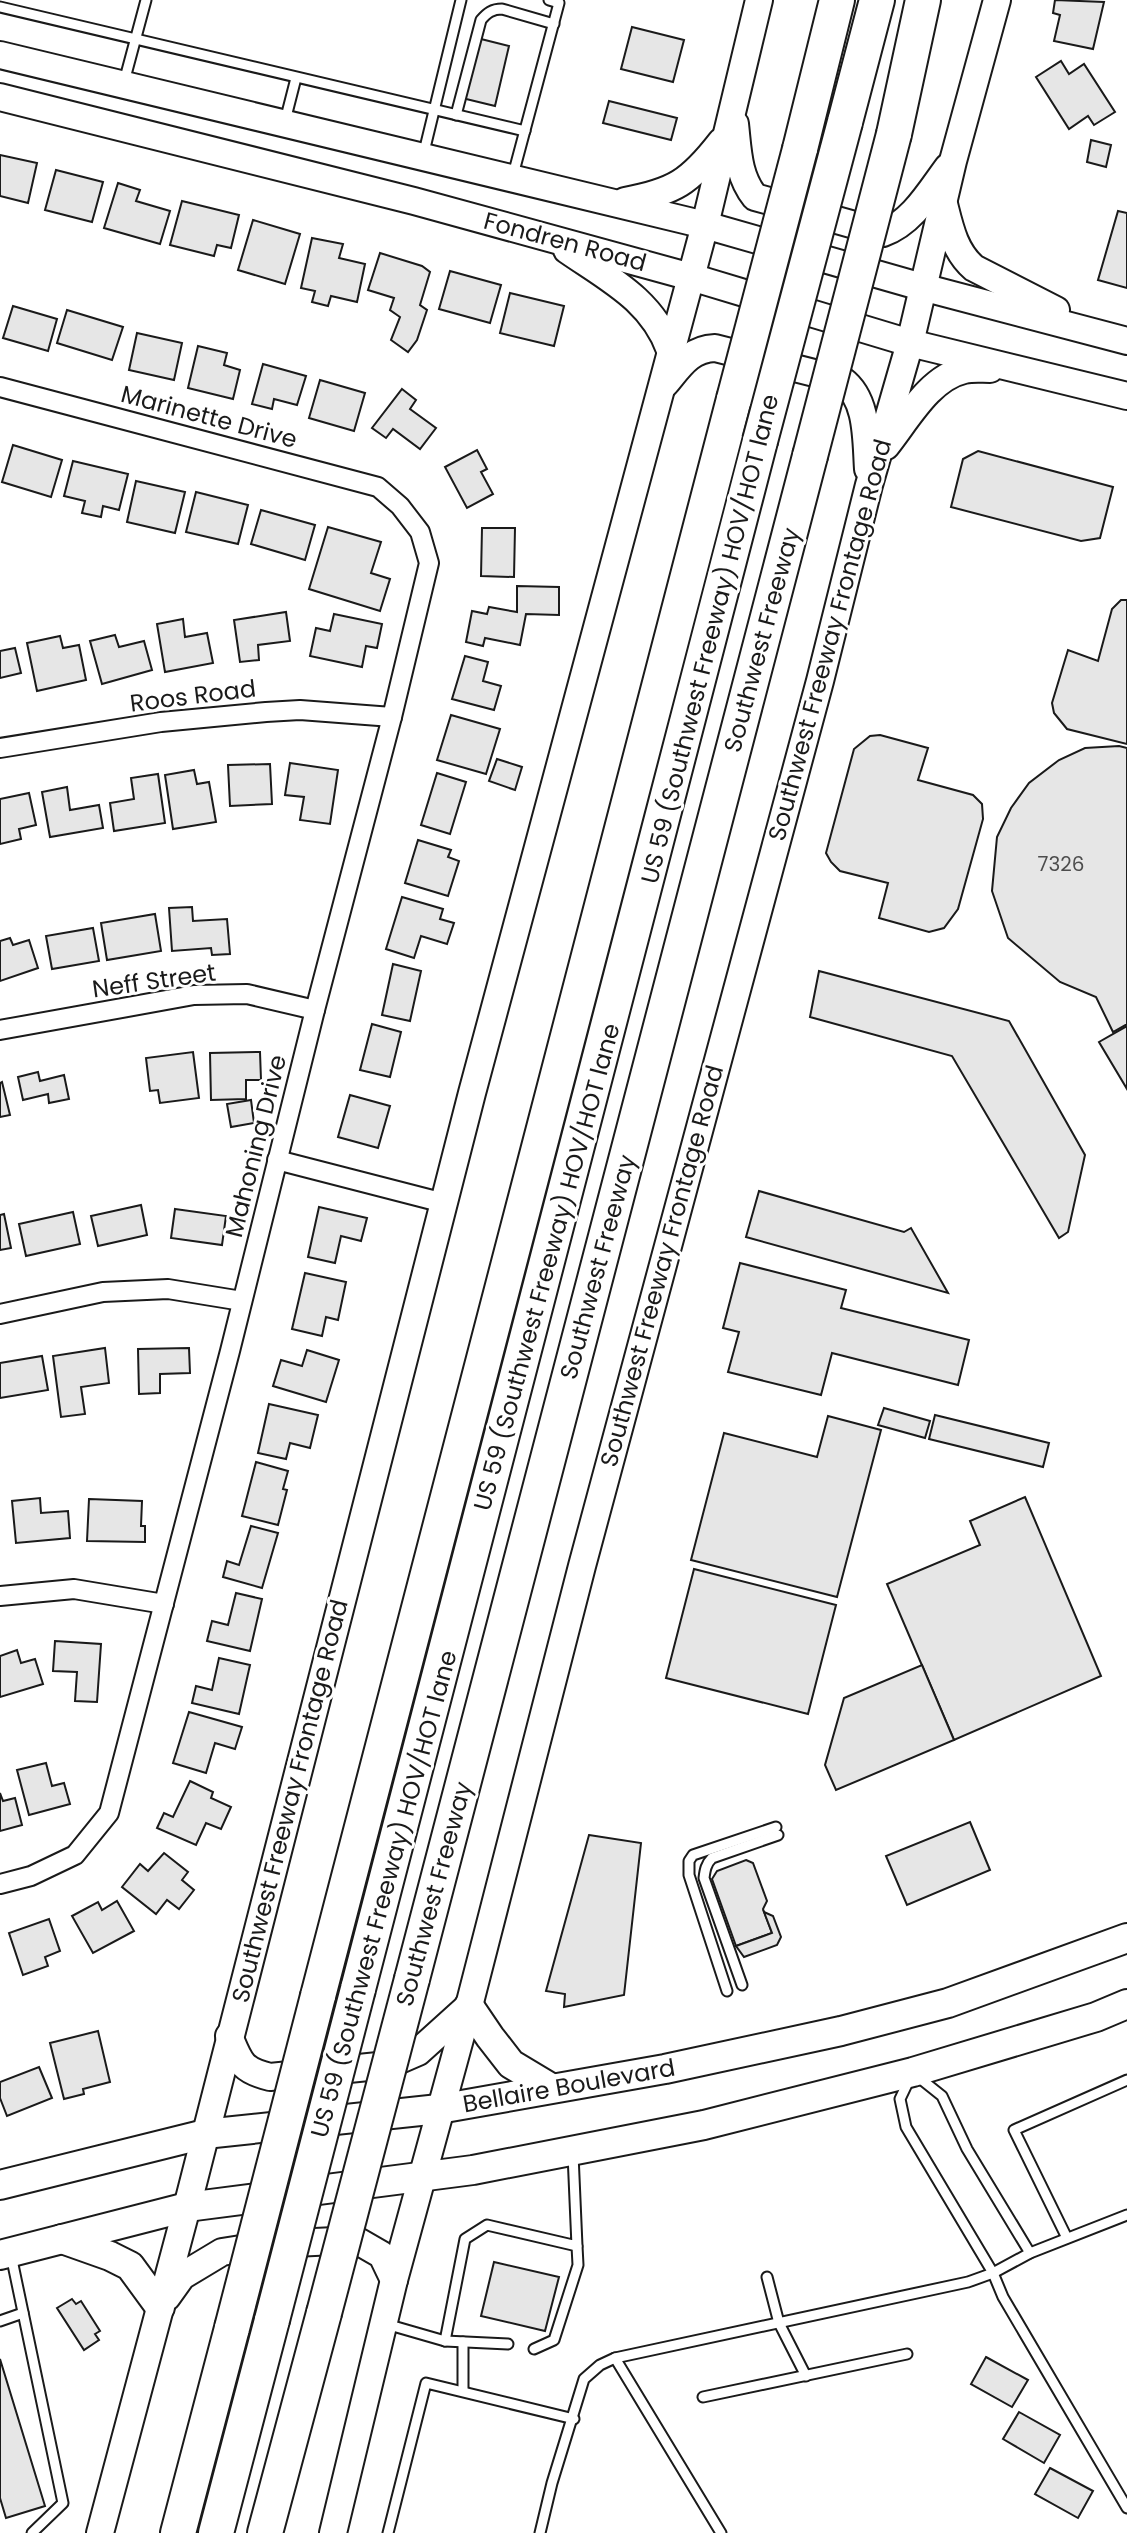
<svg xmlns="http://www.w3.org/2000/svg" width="1127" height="2533" viewBox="0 0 1127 2533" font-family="Poppins,sans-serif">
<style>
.building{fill:#e6e6e6;stroke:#1a1a1a;stroke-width:2}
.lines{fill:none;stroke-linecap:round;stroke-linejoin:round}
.service-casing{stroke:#1a1a1a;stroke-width:13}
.minor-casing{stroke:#1a1a1a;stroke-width:22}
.secondary-casing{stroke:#1a1a1a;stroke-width:30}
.primary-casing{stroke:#1a1a1a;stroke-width:32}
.motorway-casing{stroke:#1a1a1a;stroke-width:38}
.service{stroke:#fff;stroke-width:9}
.minor{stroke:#fff;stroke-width:18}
.secondary{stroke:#fff;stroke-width:26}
.primary{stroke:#fff;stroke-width:28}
.motorway{stroke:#fff;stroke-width:34}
.motorway-bridge-casing{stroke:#1a1a1a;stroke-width:38;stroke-linecap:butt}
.motorway-bridge{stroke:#fff;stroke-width:34}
.labels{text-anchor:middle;stroke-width:6;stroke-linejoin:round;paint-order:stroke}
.number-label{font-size:20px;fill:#4d4d4d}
.street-label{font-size:24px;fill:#1a1a1a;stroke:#fff}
</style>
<rect width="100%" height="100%" fill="#fff"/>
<g class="building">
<polygon points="1055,0 1104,2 1093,49 1054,41 1060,15 1053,13"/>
<polygon points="632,27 684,40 673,82 621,69"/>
<polygon points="477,38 509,46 495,106 462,98"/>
<polygon points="1061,61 1069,74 1084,64 1115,112 1094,125 1088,116 1069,129 1036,77"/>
<polygon points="609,101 677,118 671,140 603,123"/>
<polygon points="1091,140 1111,145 1106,167 1087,162"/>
<polygon points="0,155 37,163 28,203 0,196"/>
<polygon points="56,170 103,182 92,222 45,210"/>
<polygon points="118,183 140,190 136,201 170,211 160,244 104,228"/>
<polygon points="182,201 239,215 231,248 217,245 214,256 170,245"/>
<polygon points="1118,211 1127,213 1127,288 1098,280"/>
<polygon points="253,220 300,234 285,284 238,270"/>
<polygon points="312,238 343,244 339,258 365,264 357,302 331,296 328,306 312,302 315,291 301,288"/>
<polygon points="380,253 422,266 430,272 420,305 427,310 417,340 408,352 391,340 400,317 390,310 394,298 368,290"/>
<polygon points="450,271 501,285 490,323 439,309"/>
<polygon points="510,293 564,306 554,346 500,333"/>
<polygon points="13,306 57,319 48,351 3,338"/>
<polygon points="67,310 123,327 112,360 57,343"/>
<polygon points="137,333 182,343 174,380 129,370"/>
<polygon points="198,346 227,353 224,365 240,370 233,399 188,388"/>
<polygon points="263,364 306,376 297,405 274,399 272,409 252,404"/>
<polygon points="320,380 365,393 354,431 309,418"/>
<polygon points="402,389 416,400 410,409 436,428 420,449 393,429 386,438 372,428"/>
<polygon points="13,445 62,460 51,497 2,482"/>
<polygon points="477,450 487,469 481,472 493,494 467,508 445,467"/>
<polygon points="978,451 1113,487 1100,538 1081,541 951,507 963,459"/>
<polygon points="73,461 128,474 119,510 103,506 101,517 82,513 85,501 64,496"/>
<polygon points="136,481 185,492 175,533 127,522"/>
<polygon points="196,492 248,505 238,544 186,532"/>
<polygon points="261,510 315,525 305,560 251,544"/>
<polygon points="328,527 381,542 371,573 390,579 380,611 309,589"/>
<polygon points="482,528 515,528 514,577 481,576"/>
<polygon points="517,586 559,587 559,615 526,614 520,645 485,638 483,646 466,642 472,611 487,614 489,607 517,612"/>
<polygon points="1121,600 1127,600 1127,744 1067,729 1054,713 1052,703 1068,650 1098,661 1112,609"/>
<polygon points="286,612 290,641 258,645 259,660 240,662 234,620"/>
<polygon points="334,614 382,624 377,648 366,646 362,667 310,656 316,628 330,631"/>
<polygon points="183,619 185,637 207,633 213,663 165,672 157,624"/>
<polygon points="115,635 119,647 144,641 152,670 102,684 90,641"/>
<polygon points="60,636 63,648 79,645 86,680 37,691 27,643"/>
<polygon points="15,648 21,673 0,678 0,651"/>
<polygon points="465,656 488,662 483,681 501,686 494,710 452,699"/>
<polygon points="451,715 500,729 486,774 437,760"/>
<polygon points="880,735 928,748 918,780 973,795 982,804 983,819 958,909 944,928 929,932 879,918 888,883 840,871 831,862 826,853 854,749 870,736"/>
<polygon points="1119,746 1127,748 1127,1024 1113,1032 1096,997 1060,982 1008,938 992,891 997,837 1011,808 1029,783 1059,760 1085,748"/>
<polygon points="497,759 522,767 515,790 489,781"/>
<polygon points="290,763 338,770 330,824 300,820 304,797 285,795"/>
<polygon points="270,764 272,804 230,806 228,765"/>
<polygon points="194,770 197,784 209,782 216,822 173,829 165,775"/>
<polygon points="437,773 466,782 450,834 421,825"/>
<polygon points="158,774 165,823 114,831 110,803 134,799 131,778"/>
<polygon points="67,787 70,810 99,805 103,828 50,837 42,792"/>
<polygon points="29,793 36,825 19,829 21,839 0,844 0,799"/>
<polygon points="418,840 451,850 448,857 459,861 448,896 405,883"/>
<polygon points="402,897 443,909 440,919 454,923 447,944 421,936 414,958 386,949"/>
<polygon points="192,907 193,921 227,919 230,954 212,955 211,948 172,951 169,908"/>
<polygon points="155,914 161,951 107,960 101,923"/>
<polygon points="93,928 99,961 52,969 46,936"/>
<polygon points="10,938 13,945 29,940 38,968 0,981 0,941"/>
<polygon points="393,964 421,971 410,1021 382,1015"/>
<polygon points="819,971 1009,1021 1085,1155 1068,1232 1059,1238 952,1056 810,1017"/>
<polygon points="372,1024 401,1032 390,1077 360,1070"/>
<polygon points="1127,1026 1127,1089 1099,1042"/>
<polygon points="193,1052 199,1098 160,1103 158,1090 150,1091 146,1058"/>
<polygon points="260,1052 261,1080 246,1080 246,1099 211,1100 210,1053"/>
<polygon points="38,1072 40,1081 64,1075 69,1099 49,1103 48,1094 23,1100 18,1077"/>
<polygon points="2,1082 10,1115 0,1117 0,1083"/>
<polygon points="350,1095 390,1106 378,1148 338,1137"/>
<polygon points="251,1100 254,1123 231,1127 227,1104"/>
<polygon points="759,1191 904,1232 911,1228 948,1293 746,1237"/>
<polygon points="141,1205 147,1235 98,1246 91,1216"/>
<polygon points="319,1207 367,1218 361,1241 341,1236 335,1263 308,1257"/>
<polygon points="175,1209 226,1216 222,1245 171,1238"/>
<polygon points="73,1212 80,1244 26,1256 19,1224"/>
<polygon points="4,1214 11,1248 0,1250 0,1215"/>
<polygon points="740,1263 846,1290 841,1308 969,1340 958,1385 832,1353 821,1395 728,1372 739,1332 723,1328"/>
<polygon points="305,1273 346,1282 338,1320 326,1317 322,1336 292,1329"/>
<polygon points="105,1348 109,1383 81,1387 85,1414 61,1417 53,1356"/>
<polygon points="189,1348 190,1373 160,1374 160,1393 139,1394 138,1349"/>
<polygon points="307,1350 339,1360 326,1402 273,1386 281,1360 302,1366"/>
<polygon points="42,1356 48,1390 0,1398 0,1363"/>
<polygon points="269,1404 318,1415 310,1448 290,1443 286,1459 258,1453"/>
<polygon points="884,1408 930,1421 925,1438 878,1425"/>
<polygon points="935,1415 1049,1443 1043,1467 929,1439"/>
<polygon points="828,1416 881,1430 837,1597 691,1560 724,1433 817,1457"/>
<polygon points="256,1462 288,1471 283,1489 287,1490 278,1525 242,1516"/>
<polygon points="1025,1497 1101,1676 954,1740 887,1584 980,1545 970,1521"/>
<polygon points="40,1498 41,1513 68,1511 70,1538 16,1543 12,1501"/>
<polygon points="89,1499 142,1501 141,1526 145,1526 145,1542 87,1541"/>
<polygon points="251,1526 278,1533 262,1588 223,1577 227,1561 239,1565"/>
<polygon points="694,1569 836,1605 808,1714 666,1678"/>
<polygon points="236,1593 262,1599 250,1651 207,1641 212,1621 228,1625"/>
<polygon points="55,1641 101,1644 97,1702 75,1701 77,1672 53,1671"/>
<polygon points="17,1650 21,1663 35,1659 43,1684 0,1697 0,1656"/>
<polygon points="219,1658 250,1665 239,1714 192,1703 196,1686 212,1690"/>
<polygon points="922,1665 954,1740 836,1790 825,1765 844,1698"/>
<polygon points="189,1712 242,1727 235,1749 215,1743 206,1773 173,1763"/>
<polygon points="46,1763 52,1786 64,1783 70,1804 29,1815 17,1770"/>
<polygon points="190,1781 213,1792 211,1798 231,1807 221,1829 206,1823 196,1845 157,1828 164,1813 173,1817"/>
<polygon points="0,1793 3,1801 15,1798 22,1825 0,1831"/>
<polygon points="970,1822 990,1870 907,1905 886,1856"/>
<polygon points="589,1835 641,1843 624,1995 564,2007 565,1994 546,1991"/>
<polygon points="164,1853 188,1872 182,1880 194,1890 179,1909 167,1900 156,1914 122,1887 140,1864 148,1871"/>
<polygon points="746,1860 753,1863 767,1901 763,1909 772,1933 736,1946 712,1879 717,1871"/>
<polygon points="117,1901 134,1931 93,1953 72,1916 98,1902 102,1910"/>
<polygon points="764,1912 773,1916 781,1937 777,1945 744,1957 736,1946 772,1933"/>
<polygon points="49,1919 60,1951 45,1957 48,1966 23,1975 9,1933"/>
<polygon points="98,2031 110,2082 83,2089 84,2094 64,2099 50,2043"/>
<polygon points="39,2067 52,2098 7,2116 0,2098 0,2082"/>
<polygon points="494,2262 559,2277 545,2331 481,2316"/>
<polygon points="72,2299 76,2304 81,2301 100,2331 95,2334 99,2340 84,2350 57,2308"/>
<polygon points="986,2357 1028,2380 1012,2407 971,2384"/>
<polygon points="0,2359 45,2506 6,2518 0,2498"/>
<polygon points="1019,2412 1060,2435 1044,2463 1003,2439"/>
<polygon points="1050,2468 1093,2491 1078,2518 1035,2494"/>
</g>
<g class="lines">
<defs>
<g id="service">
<polyline points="0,7 525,131"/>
<polyline points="124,82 146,0"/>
<path d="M456,115l25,-95c6,-7 11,-11 21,-11l52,15"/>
<polyline points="285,121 296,78"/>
<polyline points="423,156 461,0"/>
<polyline points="513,175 559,3 549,0"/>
<path d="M742,1985l-38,-107c1,-8 2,-14 8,-20l66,-23"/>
<polyline points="727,1991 689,1875 689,1861 693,1855 776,1827"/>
<polyline points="917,2076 942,2096 967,2149 1030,2253"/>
<polyline points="909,2080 900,2099 906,2127 993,2273 1003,2297 1127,2508"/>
<polyline points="1067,2238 1014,2130 1127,2080"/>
<polyline points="11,2255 63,2503 32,2533"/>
<polyline points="767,2277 779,2323 806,2376"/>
<polyline points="0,2321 23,2313"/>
<polyline points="386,2324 445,2341 508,2344"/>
<polyline points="445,2341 465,2239 487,2225 577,2246 573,2154"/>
<polyline points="534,2349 554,2340 578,2265 577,2246"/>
<polyline points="615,2358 721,2533"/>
<polyline points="463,2390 463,2342"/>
<polyline points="703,2397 907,2354"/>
<polyline points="388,2533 426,2383 574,2419"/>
<polyline points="540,2533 552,2483 584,2379 600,2365 615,2358 968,2282 993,2273 1030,2253 1127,2215"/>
</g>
<g id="minor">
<polyline points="0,387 378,487 400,506 420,532 429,563 392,717 315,1010 230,1351 109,1813 75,1855 31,1876 0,1884"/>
<polyline points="0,748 161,722 266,712 300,710 392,717"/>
<polyline points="0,1030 194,995 247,994 315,1010"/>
<polyline points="277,1160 444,1203"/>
<polyline points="0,1314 103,1292 168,1289 242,1301"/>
<polyline points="0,1596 74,1589 164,1604"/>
</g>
<g id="secondary">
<polyline points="0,55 705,225 922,287 1127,341"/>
<polyline points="0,97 414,201 691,277 910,343 1127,396"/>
<path d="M735,124c3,27 3,52 20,73l128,36c29,-10 47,-42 65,-66"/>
<path d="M625,201c49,-9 65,-19 96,-59"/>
<path d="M944,204c6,24 11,48 30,64l82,42"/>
<path d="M567,250c42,29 85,50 103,100"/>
<path d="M665,384c15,-18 25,-35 50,-36l127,32c26,19 24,59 26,89"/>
<path d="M886,446c21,-26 43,-68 78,-76 8,-2 17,-1 26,-1"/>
<path d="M229,2036c11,26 12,34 41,41l118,-12 30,-13 50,-45"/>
<polyline points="167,2297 182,2276 222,2252 273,2244 356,2240 382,2255 394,2280"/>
<polyline points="100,2533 187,2207 472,1093 705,225 759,0"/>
<polyline points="333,2533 394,2280 469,2006 582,1566 820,681 869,485 910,343 953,161 997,0"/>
</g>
<g id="primary">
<polyline points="469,2006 490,2037 511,2064 551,2088"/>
<polyline points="0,2185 205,2134 439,2109 665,2069 841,2031 948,2003 1127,1938"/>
<polyline points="62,2239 110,2256 130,2266 160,2307"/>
<polyline points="0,2255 187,2207 473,2170 704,2125 913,2072 1096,2017 1127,2004"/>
</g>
<g id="motorway">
<polyline points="845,122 877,0"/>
<polyline points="894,134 923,0"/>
<polyline points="800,149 837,0"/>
<polyline points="412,1979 810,456"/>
<polyline points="358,1989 760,441"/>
<polyline points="318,1996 734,399"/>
<polyline points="178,2533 232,2328"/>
<polyline points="216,2533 272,2320"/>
<polyline points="265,2533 324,2313"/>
</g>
</defs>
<use href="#service" class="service-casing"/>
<use href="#minor" class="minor-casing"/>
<use href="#secondary" class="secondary-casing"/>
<use href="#primary" class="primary-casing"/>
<use href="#motorway" class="motorway-casing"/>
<use href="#service" class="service"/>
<use href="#minor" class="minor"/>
<use href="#secondary" class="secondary"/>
<use href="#primary" class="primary"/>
<use href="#motorway" class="motorway"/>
<defs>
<g id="motorway-bridge">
<polyline points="734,399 800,149"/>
<polyline points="760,441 845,122"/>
<polyline points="810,456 894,134"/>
<polyline points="324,2313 412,1979"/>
<polyline points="272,2320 358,1989"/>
<polyline points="232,2328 318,1996"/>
</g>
</defs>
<use href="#motorway-bridge" class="motorway-bridge-casing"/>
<use href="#motorway-bridge" class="motorway-bridge"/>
</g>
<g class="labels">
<g class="number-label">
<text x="1061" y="871">7326</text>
</g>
<g class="street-label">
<text transform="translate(565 242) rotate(15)" y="8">Fondren Road</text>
<text transform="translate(209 417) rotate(15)" y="8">Marinette Drive</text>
<text transform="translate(710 639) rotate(-76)" y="8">US 59 (Southwest Freeway) HOV/HOT lane</text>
<text transform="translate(762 640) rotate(-75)" y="8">Southwest Freeway</text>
<text transform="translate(830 640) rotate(-75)" y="8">Southwest Freeway Frontage Road</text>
<text transform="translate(193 696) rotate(-7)" y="8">Roos Road</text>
<text transform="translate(154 981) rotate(-8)" y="8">Neff Street</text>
<text transform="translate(256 1146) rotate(-76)" y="8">Mahoning Drive</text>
<text transform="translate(662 1266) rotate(-75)" y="8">Southwest Freeway Frontage Road</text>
<text transform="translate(547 1267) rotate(-75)" y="8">US 59 (Southwest Freeway) HOV/HOT lane</text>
<text transform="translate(598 1267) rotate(-75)" y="8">Southwest Freeway</text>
<text transform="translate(290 1801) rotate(-76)" y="8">Southwest Freeway Frontage Road</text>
<text transform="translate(384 1894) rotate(-75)" y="8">US 59 (Southwest Freeway) HOV/HOT lane</text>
<text transform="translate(434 1894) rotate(-75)" y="8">Southwest Freeway</text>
<text transform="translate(569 2086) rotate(-10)" y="8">Bellaire Boulevard</text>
</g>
</g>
</svg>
